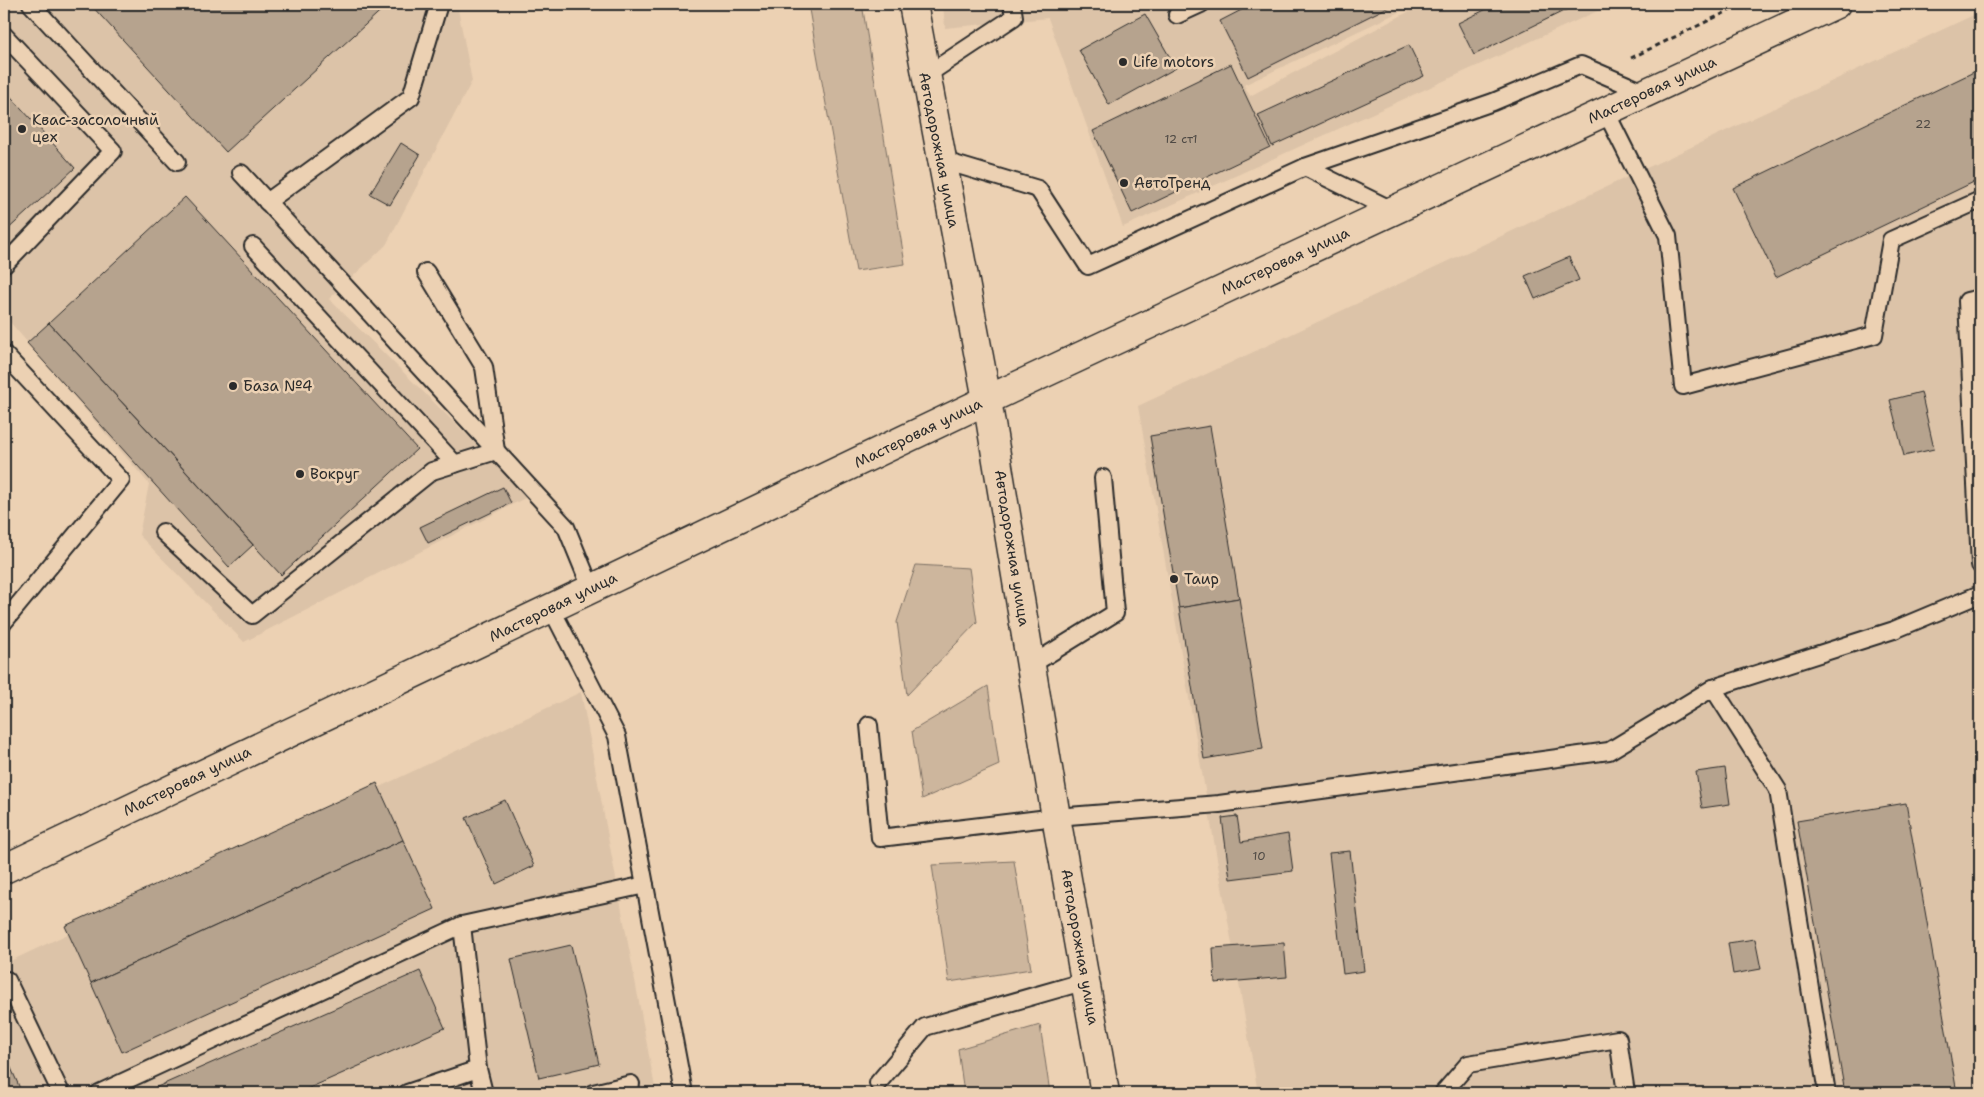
<svg xmlns="http://www.w3.org/2000/svg" width="1984" height="1097" viewBox="0 0 1984 1097" font-family="'Shantell Sans',sans-serif">
<style>
.built{fill:#dcc3a8}
.green{fill:#cdb69d;stroke:#7c7064}
.building{fill:#b6a38e;stroke:#2b2b2b}
.lines{fill:none;stroke-linecap:round;stroke-linejoin:round}
.lane-casing{stroke:#2b2b2b;stroke-width:20}
.street-casing{stroke:#2b2b2b;stroke-width:31}
.secondary-casing{stroke:#2b2b2b;stroke-width:31}
.path{stroke:#2b2b2b;stroke-width:3;stroke-dasharray:5 4;stroke-linecap:butt}
.lane{stroke:#ecd1b3;stroke-width:16}
.street{stroke:#ecd1b3;stroke-width:28}
.secondary{stroke:#ecd1b3;stroke-width:28}
.poi-dot{fill:#2b2b2b;stroke:#ecd1b3;stroke-width:2}
.labels{text-anchor:middle;stroke-width:5;stroke-linejoin:round;paint-order:stroke}
.number-label{font-size:12px;fill:#4e4944}
.poi-label{font-size:15px;fill:#2b2b2b;stroke:#ecd1b3;text-anchor:start}
.street-label{font-size:15px;fill:#2b2b2b;stroke:#ecd1b3}
</style>
<rect width="100%" height="100%" fill="#ecd1b3"/>
<filter id="ink" filterUnits="userSpaceOnUse"><feTurbulence type="fractalNoise" baseFrequency=".02" numOctaves="2"/><feDisplacementMap in="SourceGraphic" scale="10" xChannelSelector="R" yChannelSelector="G"/><feConvolveMatrix kernelMatrix="1 2 1 2 8 2 1 2 1" color-interpolation-filters="sRGB"/></filter>
<g filter="url(#ink)">
<g class="built">
<polygon points="4,4 457,4 472,81 386,245 329,299 529,496 244,642 139,535 149,484 4,315"/>
<polygon points="943,4 1416,4 1244,85 1250,96 1423,4 1601,4 1604,8 1123,227 1048,18 945,28"/>
<polygon points="1980,12 1980,1093 1258,1093 1138,406"/>
<polygon points="581,692 656,1093 4,1093 4,964"/>
</g>
<g class="green">
<polygon points="808,4 862,4 905,264 856,271"/>
<polygon points="916,565 969,568 977,622 907,695 897,622"/>
<polygon points="988,686 999,765 922,799 912,731"/>
<polygon points="1014,861 1031,969 949,982 932,865"/>
<polygon points="1040,1025 1050,1093 964,1093 958,1049"/>
</g>
<g class="building">
<polygon points="90,4 388,4 226,152"/>
<polygon points="1253,4 1394,4 1248,77 1220,21"/>
<polygon points="1497,4 1578,4 1474,55 1458,23"/>
<polygon points="1145,14 1176,68 1109,105 1079,50"/>
<polygon points="1409,45 1424,76 1272,146 1258,115"/>
<polygon points="1231,64 1270,147 1132,213 1093,131"/>
<polygon points="1980,69 1980,179 1776,277 1733,188"/>
<polygon points="4,89 75,168 4,233"/>
<polygon points="401,143 420,155 390,205 370,194"/>
<polygon points="185,197 417,449 281,575 49,323"/>
<polygon points="1569,257 1579,280 1535,299 1525,276"/>
<polygon points="49,323 253,545 229,567 27,343"/>
<polygon points="1921,392 1934,449 1904,456 1890,400"/>
<polygon points="1210,426 1239,598 1179,608 1150,436"/>
<polygon points="503,487 511,503 428,543 420,527"/>
<polygon points="1239,598 1263,749 1204,759 1179,608"/>
<polygon points="1725,768 1730,804 1702,808 1696,772"/>
<polygon points="377,783 403,840 91,983 65,926"/>
<polygon points="505,800 534,866 496,884 466,818"/>
<polygon points="1906,803 1957,1093 1845,1093 1797,821"/>
<polygon points="1237,816 1241,842 1288,834 1293,871 1230,879 1222,818"/>
<polygon points="403,840 435,909 122,1052 91,983"/>
<polygon points="1350,851 1364,971 1343,974 1329,853"/>
<polygon points="1755,939 1761,969 1733,974 1728,943"/>
<polygon points="1284,943 1287,977 1215,983 1213,948"/>
<polygon points="571,945 599,1064 539,1078 511,959"/>
<polygon points="420,971 445,1028 298,1093 149,1093 148,1091"/>
<polygon points="4,1052 22,1093 4,1093"/>
</g>
<g class="lines">
<defs>
<g id="lane">
<polyline points="31,4 177,162"/>
<polyline points="1177,15 1201,4"/>
<polyline points="4,35 113,151 4,265"/>
<polyline points="925,76 1014,17 1012,4"/>
<polyline points="1606,112 1668,236 1683,386 1874,335 1891,240 1980,200"/>
<polyline points="941,160 1038,189 1088,266 1305,167 1394,211"/>
<polyline points="1305,167 1493,102 1581,65 1646,93"/>
<polyline points="241,173 566,527 591,588"/>
<polyline points="267,202 411,97 439,4"/>
<polyline points="253,246 455,464"/>
<polyline points="1980,298 1967,301 1980,565"/>
<polyline points="4,354 121,480 4,622"/>
<polyline points="163,532 252,615 432,471 496,451 484,367 426,272"/>
<polyline points="551,608 617,736 684,1093"/>
<polyline points="1031,665 1115,613 1103,478"/>
<polyline points="1713,688 1778,790 1827,1093"/>
<polyline points="869,725 880,838 1056,817 1219,804 1609,751 1713,688 1894,630 1980,594"/>
<polyline points="7,980 61,1093"/>
<polyline points="878,1083 925,1027 1086,981"/>
<polyline points="99,1093 462,925"/>
<polyline points="407,1093 478,1069"/>
<polyline points="484,1093 478,1069 462,925 645,885"/>
<polyline points="593,1093 631,1084"/>
<polyline points="1443,1093 1468,1064 1618,1039 1626,1093"/>
</g>
<polyline id="street" points="913,4 987,400 1056,817 1105,1093"/>
<polyline id="secondary" points="4,869 987,400 1836,4"/>
</defs>
<use href="#lane" class="lane-casing"/>
<use href="#street" class="street-casing"/>
<use href="#secondary" class="secondary-casing"/>
<polyline class="path" points="1631,58 1743,4"/>
<use href="#lane" class="lane"/>
<use href="#street" class="street"/>
<use href="#secondary" class="secondary"/>
</g>
</g>
<g class="poi-dot">
<circle cx="1123" cy="62" r="5"/>
<circle cx="22" cy="129" r="5"/>
<circle cx="1124" cy="183" r="5"/>
<circle cx="233" cy="386" r="5"/>
<circle cx="300" cy="474" r="5"/>
<circle cx="1174" cy="579" r="5"/>
</g>
<g class="labels">
<g class="number-label">
<text x="1923" y="128">22</text>
<text x="1181" y="143">12 ст1</text>
<text x="1259" y="860">10</text>
</g>
<g class="poi-label">
<text x="1133" y="67">Life motors</text>
<text x="32" y="125">Квас-засолочный<tspan x="32" dy="17">цех</tspan></text>
<text x="1134" y="188">АвтоТренд</text>
<text x="243" y="391">База №4</text>
<text x="310" y="479">Вокруг</text>
<text x="1184" y="584">Таир</text>
</g>
<g class="street-label">
<text transform="translate(1652 90) rotate(-25)" y="5">Мастеровая улица</text>
<text transform="translate(939 150) rotate(79)" y="5">Автодорожная улица</text>
<text transform="translate(1285 261) rotate(-25)" y="5">Мастеровая улица</text>
<text transform="translate(918 433) rotate(-26)" y="5">Мастеровая улица</text>
<text transform="translate(1012 548) rotate(81)" y="5">Автодорожная улица</text>
<text transform="translate(553 607) rotate(-26)" y="5">Мастеровая улица</text>
<text transform="translate(187 781) rotate(-26)" y="5">Мастеровая улица</text>
<text transform="translate(1080 947) rotate(80)" y="5">Автодорожная улица</text>
</g>
</g>
<rect width="1984" height="1097" fill="none" stroke="#ecd1b3" stroke-width="20"/>
<rect x="10" y="10" width="1964" height="1077" fill="none" stroke="#2b2b2b" stroke-width="2" filter="url(#ink)"/>
</svg>
